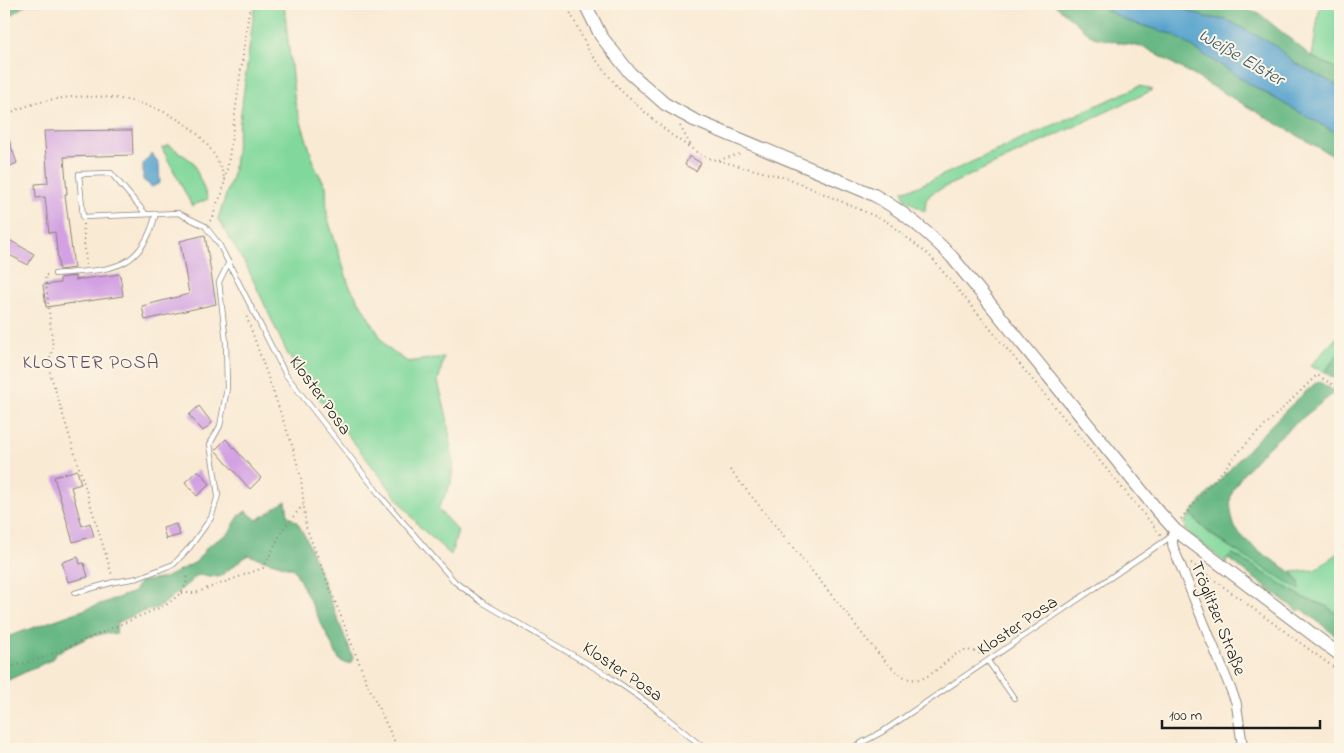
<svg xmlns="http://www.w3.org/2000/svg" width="1344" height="753" viewBox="0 0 1344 753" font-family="'Indie Flower',sans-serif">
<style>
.green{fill:#81d89c;stroke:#4e7a5c}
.forest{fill:#68b884;stroke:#426a50}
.water{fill:#54a2cd;stroke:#385f74}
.building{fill:#d2a0e3}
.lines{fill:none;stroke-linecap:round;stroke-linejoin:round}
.lane-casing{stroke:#8a8378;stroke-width:6}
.street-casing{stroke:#8a8378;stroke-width:11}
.secondary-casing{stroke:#8a8378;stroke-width:14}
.path{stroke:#8a8378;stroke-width:2;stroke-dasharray:1 4;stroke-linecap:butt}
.lane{stroke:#fff;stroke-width:4.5}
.street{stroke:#fff;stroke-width:9}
.secondary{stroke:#fff;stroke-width:12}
.labels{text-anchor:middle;stroke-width:4;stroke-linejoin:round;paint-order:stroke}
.street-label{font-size:18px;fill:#1c1c1c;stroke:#fcf5e5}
.water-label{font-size:19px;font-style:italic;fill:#35586c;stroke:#fcf5e5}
.neighbourhood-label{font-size:19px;letter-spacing:1px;fill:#5c4a62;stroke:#fcf5e5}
</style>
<rect width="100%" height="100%" fill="#fcf5e5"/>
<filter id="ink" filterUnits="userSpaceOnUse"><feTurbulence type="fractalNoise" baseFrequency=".02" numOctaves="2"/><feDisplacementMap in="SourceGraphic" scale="10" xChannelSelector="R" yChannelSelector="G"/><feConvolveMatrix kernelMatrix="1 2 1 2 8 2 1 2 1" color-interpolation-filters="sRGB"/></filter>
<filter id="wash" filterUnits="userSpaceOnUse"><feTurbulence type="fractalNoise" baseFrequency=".0096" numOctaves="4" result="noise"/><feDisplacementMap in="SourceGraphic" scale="20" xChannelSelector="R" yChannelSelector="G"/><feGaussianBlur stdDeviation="1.12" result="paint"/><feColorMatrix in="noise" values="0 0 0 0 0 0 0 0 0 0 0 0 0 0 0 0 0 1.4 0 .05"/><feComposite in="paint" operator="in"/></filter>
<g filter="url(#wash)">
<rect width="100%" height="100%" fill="#f9ead4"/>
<g class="green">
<polygon points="255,4 284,4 295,103 316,169 326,186 327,216 349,285 387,348 408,362 444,357 438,382 447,417 453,465 451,483 438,509 458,531 451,555 420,527 311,388 288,355 248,269 218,219 233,174"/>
<polygon points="1320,4 1340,4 1340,70 1312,57"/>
<polygon points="1140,86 1153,90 932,193 926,200 925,212 905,199 903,190 914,188"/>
<polygon points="169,145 193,162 208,199 192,206 162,148"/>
<polygon points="1340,334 1340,351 1325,372 1310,366"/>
<path d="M1191,513c12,26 83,58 109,70l-8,-11 23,-2 25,-18v64l-14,-10 -22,-8 -71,-44 -6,4 -1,5 -40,-32 -1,-9z"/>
</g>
<g class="forest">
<polygon points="4,4 43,4 26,4 4,22"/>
<polygon points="1054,4 1095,4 1127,21 1172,34 1253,86 1340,135 1340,160 1146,48 1093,37"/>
<polygon points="1171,4 1236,4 1260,14 1312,57 1340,70 1340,87 1295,63 1274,45 1227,20 1204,17"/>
<polygon points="1340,351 1340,383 1325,372"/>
<path d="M1318,381l17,11c-28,23 -94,70 -104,104 -2,6 1,27 5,33 10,13 24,23 38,32 11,7 26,14 26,29 -23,-15 -99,-56 -109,-77 41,-46 80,-92 127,-132z"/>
<polygon points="286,501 288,516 297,522 306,538 353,658 350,664 340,661 294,569 248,555 219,577 198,575 160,607 138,613 117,623 116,634 106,633 89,637 58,652 51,660 4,682 4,638 134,592 139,582 165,578 196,562 208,546 229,533 239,516 246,511 257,520"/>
<polygon points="1233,554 1304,598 1326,606 1340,616 1340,639 1302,609 1298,611 1227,558"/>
</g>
<g class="water">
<polygon points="1095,4 1171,4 1204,17 1227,20 1274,45 1295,63 1340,87 1340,135 1253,86 1172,34 1127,21"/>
<polygon points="152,153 159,165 160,183 152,187 143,180 143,164"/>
</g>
<g id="blocks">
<g class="building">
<polygon points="5,129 17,163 4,169 4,130"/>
<polygon points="132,130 133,155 64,157 67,194 65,194 74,268 59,270 55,232 49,233 45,197 36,198 35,184 48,183 44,131"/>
<polygon points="689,156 701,163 696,171 685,165"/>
<polygon points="205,235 216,304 145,320 142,306 189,294 180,241"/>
<polygon points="4,237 34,254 28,265 4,252"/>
<polygon points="120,274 123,296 46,307 43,285 60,283 60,278 75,276 75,280"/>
<polygon points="199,406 212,423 203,431 189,415"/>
<polygon points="226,439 261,478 250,489 215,450"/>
<polygon points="77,470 81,484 71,487 82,526 90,523 94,536 73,542 54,477"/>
<polygon points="198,470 210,484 197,496 185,482"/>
<polygon points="176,524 180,535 166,539 163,528"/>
<polygon points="78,557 80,564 84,563 88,577 68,582 62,562"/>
</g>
</g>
</g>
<g filter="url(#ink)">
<use href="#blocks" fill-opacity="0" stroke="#8a8378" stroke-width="1"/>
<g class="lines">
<defs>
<g id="lane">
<polyline points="145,213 111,173 79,174 83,217 178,213 205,226 219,244 286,375 383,499 455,582 482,602 607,675 651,705 705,749"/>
<path d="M55,274c53,-5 86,0 101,-61"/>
<polyline points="75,593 114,582 138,578 174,564 190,547 211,518 218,495 210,444 220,426 227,388 226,342 219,282 229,262"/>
<polyline points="988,661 1014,698"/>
<polyline points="850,749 882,732 1172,536"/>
</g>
<polyline id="street" points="1175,530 1172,536 1173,547 1236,702 1243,749"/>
<path id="secondary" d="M585,4l16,32 29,37 35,31 29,16 180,75c30,17 54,37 78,62l205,253 18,20 165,125"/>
</defs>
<use href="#lane" class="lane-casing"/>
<use href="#street" class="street-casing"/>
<use href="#secondary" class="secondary-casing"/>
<g class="path">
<polyline points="566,4 589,51 621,91 670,134 704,157 790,179 886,221 930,256 1162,536"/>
<path d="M4,116c69,-38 199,-23 221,65"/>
<polyline points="680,126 692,148"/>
<polyline points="719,160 743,153"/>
<polyline points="210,221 214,216 215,207 222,194 228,165 250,4"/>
<polyline points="83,224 86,265"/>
<polyline points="47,275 45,275 53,348 48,366 112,575"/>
<polyline points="245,312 293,448 301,478 306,527 367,683 398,749"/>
<path d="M730,470c38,46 75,93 113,139 13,16 46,63 64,69 31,11 46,-45 76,-22"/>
<polyline points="1181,519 1245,445 1317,375 1340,389"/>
<polyline points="1191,563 1340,672"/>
<polyline points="182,593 195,593 263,568 283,529 303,505"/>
<polyline points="4,657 10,668"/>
<path d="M4,669l38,-11 124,-53c15,-11 27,-20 17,-39"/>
</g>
<use href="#lane" class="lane"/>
<use href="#street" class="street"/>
<use href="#secondary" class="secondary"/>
</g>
</g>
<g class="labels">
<g class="street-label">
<text transform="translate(321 395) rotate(54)" y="6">Kloster Posa</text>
<text transform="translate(1219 618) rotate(68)" y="6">Tröglitzer Straße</text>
<text transform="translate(1017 625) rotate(-34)" y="6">Kloster Posa</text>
<text transform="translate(623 671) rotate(34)" y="6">Kloster Posa</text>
</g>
<g class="water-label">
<text transform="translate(1242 56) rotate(30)" y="7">Weiße Elster</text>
</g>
<g class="neighbourhood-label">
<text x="91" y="368">KLOSTER POSA</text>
</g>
</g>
<rect width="1344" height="753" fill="none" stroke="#fcf5e5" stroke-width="20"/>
<path d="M1162 720v8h158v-8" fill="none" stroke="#1c1c1c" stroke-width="2.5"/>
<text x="1169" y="720" font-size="15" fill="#1c1c1c" stroke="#fcf5e5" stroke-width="4" paint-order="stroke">100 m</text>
</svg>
